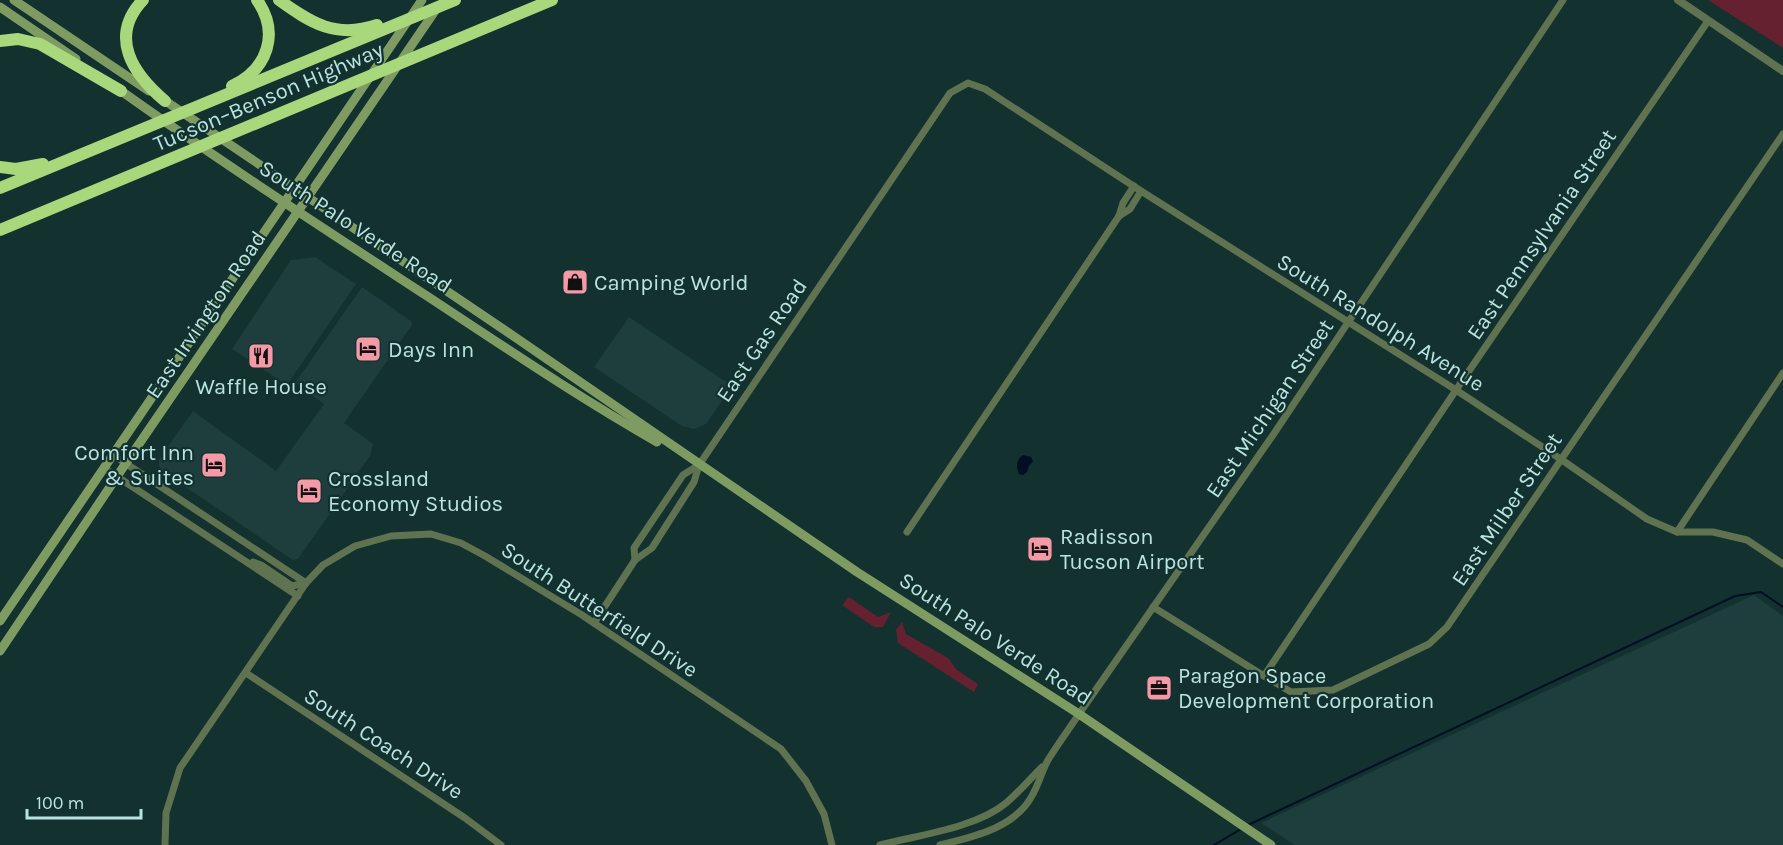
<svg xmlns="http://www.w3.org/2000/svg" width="1783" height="845" viewBox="0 0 1783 845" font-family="Karla,sans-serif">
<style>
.built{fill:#1d3e3d}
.green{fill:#662130}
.water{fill:#000f24}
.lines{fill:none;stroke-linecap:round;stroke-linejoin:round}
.stream{stroke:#000f24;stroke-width:2}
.minor{stroke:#607350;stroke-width:7}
.tertiary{stroke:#607350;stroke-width:8}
.secondary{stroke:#7e9c62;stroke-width:9}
.motorway{stroke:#a9d77c;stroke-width:12}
.labels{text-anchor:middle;stroke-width:4.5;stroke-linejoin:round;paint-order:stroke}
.street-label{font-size:22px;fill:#bae4e1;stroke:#13312f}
.poi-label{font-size:22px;fill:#bae4e1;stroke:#13312f;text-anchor:start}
</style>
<rect width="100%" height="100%" fill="#13312f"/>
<g class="built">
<polygon points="315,257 356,284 287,385 232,349 291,260"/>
<polygon points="362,287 411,321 412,325 344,423 373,444 370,456 298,559 293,560 162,471 159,466 159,459 193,411 276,471 324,404 295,383"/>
<polygon points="629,317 732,386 706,424 694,429 682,426 594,367"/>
<polygon points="1754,595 1783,616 1783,845 1295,845 1261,823"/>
</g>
<g class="green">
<polygon points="1708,0 1783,0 1783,48"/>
<polygon points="849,597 878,617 891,612 883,627 874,627 842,605"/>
<polygon points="902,622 906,634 948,658 957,670 978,684 974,692 898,643 896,630"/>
</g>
<path class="water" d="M1023,455l8,2 2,4 -4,5 -2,6 -4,3 -4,-1c-3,-7 -3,-15 4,-19z"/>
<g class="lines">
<g class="stream">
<polyline points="1248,825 1735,596 1761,592 1783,607"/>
<polyline points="1214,845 1241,829"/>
</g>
<g class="minor">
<polyline points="1119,216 1130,209 1141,191"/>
<polyline points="113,455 306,583"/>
<polyline points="104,468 298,596"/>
<polyline points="907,532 1119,216 1123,203 1134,186"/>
<polyline points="1677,532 1783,373"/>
<polyline points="635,560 634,548 683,475 699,465"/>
<polyline points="253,562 261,565 292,586 306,583"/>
<polyline points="1153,607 1264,676 1291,692 1333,690 1429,644 1447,627 1783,134"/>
<polyline points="594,623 635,560 652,548 694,482 699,465 950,93 968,83 985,89 1141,191 1456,390 1562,460 1647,519 1677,532 1713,532 1747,540 1783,564"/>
<polyline points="246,673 465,818 501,845"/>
<polyline points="1264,676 1456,390 1708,21"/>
<polyline points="165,845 166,813 180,768 306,583 323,565 355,546 391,536 431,534 461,543 485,556 582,615 781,749 806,781 824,814 832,845"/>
<path d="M880,845c38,-10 96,-17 126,-42 13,-11 24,-24 36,-36"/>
<path d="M940,845c33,-8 76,-17 93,-51 6,-11 9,-23 15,-34 10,-16 21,-31 31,-46l194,-279 290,-435"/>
</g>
<polyline class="tertiary" points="1678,0 1783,71"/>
<g class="secondary">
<polyline points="14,0 149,91"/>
<polyline points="0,7 76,59"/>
<path d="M117,88c101,72 206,140 310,208 76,50 151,101 230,146"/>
<polyline points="161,98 506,331 857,572 1079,714 1271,845"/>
<polyline points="0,621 422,0"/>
<polyline points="0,651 126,463 437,8"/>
</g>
<g class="motorway">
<path d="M143,0c-35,37 -10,74 22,101"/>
<path d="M279,0c32,23 57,39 98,25"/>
<polyline points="0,41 18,39 40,44 121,91"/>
<path d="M232,86c36,-17 48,-53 25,-86"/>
<polyline points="0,167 16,169 43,164"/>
<polyline points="0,188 455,0"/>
<polyline points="0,230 552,0"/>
</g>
</g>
<defs>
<symbol id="shop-square" viewBox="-11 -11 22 22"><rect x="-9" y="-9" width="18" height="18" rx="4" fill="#f49aa6" stroke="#13312f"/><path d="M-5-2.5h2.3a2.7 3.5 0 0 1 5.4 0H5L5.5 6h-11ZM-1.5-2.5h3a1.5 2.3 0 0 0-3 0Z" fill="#111"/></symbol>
<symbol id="hotel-square" viewBox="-11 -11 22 22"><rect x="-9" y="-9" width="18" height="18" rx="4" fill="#f49aa6" stroke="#13312f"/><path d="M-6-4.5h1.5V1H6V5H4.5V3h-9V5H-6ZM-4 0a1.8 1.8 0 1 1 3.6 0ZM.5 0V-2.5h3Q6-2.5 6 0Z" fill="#111"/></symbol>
<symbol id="restaurant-square" viewBox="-11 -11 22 22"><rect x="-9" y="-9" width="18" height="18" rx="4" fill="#f49aa6" stroke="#13312f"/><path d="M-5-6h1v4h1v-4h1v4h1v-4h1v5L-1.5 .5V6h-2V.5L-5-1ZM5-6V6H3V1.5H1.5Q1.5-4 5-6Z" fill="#111"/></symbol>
<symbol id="office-square" viewBox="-11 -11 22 22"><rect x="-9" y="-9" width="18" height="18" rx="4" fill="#f49aa6" stroke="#13312f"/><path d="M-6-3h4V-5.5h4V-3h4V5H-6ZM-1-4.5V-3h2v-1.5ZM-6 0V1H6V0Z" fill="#111"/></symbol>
</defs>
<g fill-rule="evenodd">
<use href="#shop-square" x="560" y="267" width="30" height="30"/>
<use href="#hotel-square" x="353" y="334" width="30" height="30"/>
<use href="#restaurant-square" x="246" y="341" width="30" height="30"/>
<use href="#hotel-square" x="199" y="450" width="30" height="30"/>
<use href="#hotel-square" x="294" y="476" width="30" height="30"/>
<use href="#hotel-square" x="1025" y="534" width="30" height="30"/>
<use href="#office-square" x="1144" y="673" width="30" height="30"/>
</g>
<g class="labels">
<g class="street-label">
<text transform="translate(268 96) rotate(-23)" y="8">Tucson–Benson Highway</text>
<text transform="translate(356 226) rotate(33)" y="8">South Palo Verde Road</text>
<text transform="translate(1541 234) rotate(-56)" y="8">East Pennsylvania Street</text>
<text transform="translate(205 314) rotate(-56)" y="8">East Irvington Road</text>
<text transform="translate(1381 322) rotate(32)" y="8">South Randolph Avenue</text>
<text transform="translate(761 340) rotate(-56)" y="8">East Gas Road</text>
<text transform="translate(1269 408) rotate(-56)" y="8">East Michigan Street</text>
<text transform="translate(1506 509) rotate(-56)" y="8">East Milber Street</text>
<text transform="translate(600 609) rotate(33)" y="8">South Butterfield Drive</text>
<text transform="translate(996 638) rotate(33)" y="8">South Palo Verde Road</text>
<text transform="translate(384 743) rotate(33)" y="8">South Coach Drive</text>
</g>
<g class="poi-label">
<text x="594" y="290">Camping World</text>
<text x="388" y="357">Days Inn</text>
<text x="261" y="394" text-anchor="middle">Waffle House</text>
<text x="194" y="460" text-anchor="end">Comfort Inn<tspan x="194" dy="25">&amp; Suites</tspan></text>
<text x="328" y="486">Crossland<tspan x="328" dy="25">Economy Studios</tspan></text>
<text x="1060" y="544">Radisson<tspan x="1060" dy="25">Tucson Airport</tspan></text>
<text x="1178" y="683">Paragon Space<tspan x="1178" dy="25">Development Corporation</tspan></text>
</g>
</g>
<path d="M27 809v9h114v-9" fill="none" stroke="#bae4e1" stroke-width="3"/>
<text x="36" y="809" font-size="18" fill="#bae4e1" stroke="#13312f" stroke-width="4.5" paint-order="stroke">100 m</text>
</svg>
